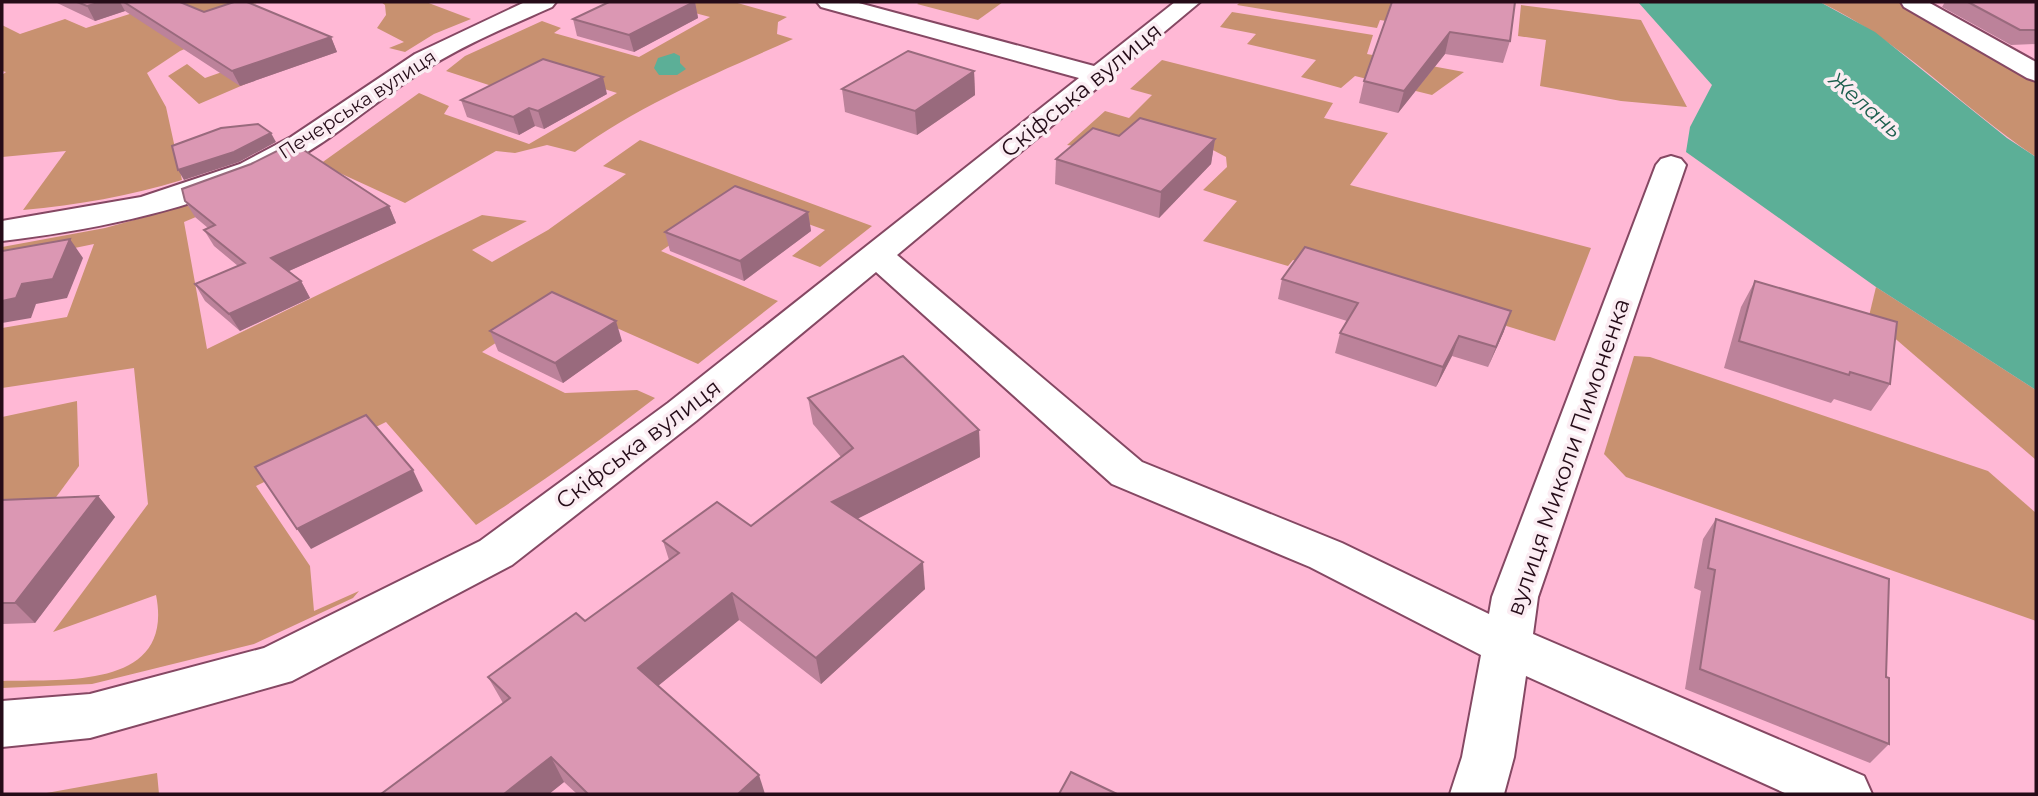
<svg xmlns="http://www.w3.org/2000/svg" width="2038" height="796" viewBox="0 0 2038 796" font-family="Montserrat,sans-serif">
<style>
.green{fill:#c89170}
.water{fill:#5caf97}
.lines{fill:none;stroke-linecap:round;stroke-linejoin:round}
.street-casing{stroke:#854863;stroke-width:4}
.street{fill:#fff;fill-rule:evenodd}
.wall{fill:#bc829a}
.shaded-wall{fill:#996a7d}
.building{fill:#db97b3;stroke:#996a7d;stroke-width:2}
.labels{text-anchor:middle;stroke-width:7;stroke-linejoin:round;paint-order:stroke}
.far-street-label{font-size:19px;fill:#250c18;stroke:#fbecf2}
.far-water-label{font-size:21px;font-style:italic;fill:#1d5f4e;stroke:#fbecf2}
.street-label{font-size:23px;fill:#250c18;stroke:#fbecf2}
</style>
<rect width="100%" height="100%" fill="#ffb8d5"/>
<g class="green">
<path d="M167,2h93l-11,3 -34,31 -35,15 -33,22 19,34 16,73c-53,16 -104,25 -159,30l43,-59 -64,6v-82l4,-3 -4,-1v-46l18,9 45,-15 21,9z"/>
<polygon points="381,2 426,2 471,19 434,34 405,52 389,48 404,42 377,28 386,15 385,5"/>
<path d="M694,2h40l53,15 -9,5 -1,12 16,5c-75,34 -151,64 -218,113l-28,-7 -32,8 -19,-2 -91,52 -85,-39 99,-71 30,13 -5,8 85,30 88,-51 -73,-23 -40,20 -58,-19 19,-15 77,-35 19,7 -7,5 85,24 71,-40 -30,-8z"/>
<polygon points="920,2 1003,2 978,20 917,4"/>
<polygon points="1240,2 1405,2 1399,23 1380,20 1377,28 1237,5"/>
<path d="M1820,2h81l135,77v78c-74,-49 -135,-117 -216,-155z"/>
<polygon points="1521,5 1641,20 1687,107 1621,101 1540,86 1546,40 1518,36"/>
<polygon points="1232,12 1373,35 1367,54 1464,72 1432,95 1355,76 1341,88 1301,77 1316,60 1247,44 1256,34 1220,27"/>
<polygon points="1162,60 1333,103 1324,118 1388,133 1350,185 1591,248 1555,341 1293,260 1288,266 1203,241 1237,201 1203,190 1227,167 1226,157 1211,149 1099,149 1067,145 1105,111 1129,118 1152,95 1130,89"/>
<polygon points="187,64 205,78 239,66 257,79 199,104 168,76"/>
<path d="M640,140l232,86 -52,41 -28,-11 33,-26 -87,-31 -77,52 117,50 -80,63 -140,-62 -76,50 83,41 72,-3 18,8c-58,45 -117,87 -179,127l-90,-103 -130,64 54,80 4,45 45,-20 -6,7 -99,46 -162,40 -90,4v-7c61,-2 173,9 154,-86l-103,37 95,-128 -14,-136 -132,20v-60l65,-11 27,-73 -92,19v-16l103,-19 87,-24 30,2 -38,16 23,127 275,-134 45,6 -55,29 20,12 56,-32 78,-56 -23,-8z"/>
<polygon points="1876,287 2036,390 2036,460 1869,316"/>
<polygon points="1634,356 1650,357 1988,471 2036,513 2036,621 1626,477 1604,454"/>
<polygon points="77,401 79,466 40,519 2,522 2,417"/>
<polygon points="157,773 159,794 41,794"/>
</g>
<g class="water">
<polygon points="1638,2 1820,2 1875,32 2007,138 2036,157 2036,390 1876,287 1686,152 1690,127 1712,85"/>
<polygon points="674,53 680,56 680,63 686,69 677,75 659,75 654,68 658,58"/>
</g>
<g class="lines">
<defs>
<g id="street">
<path d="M525,2h31l-4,5c-47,21 -94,40 -137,69 -42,27 -79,61 -123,85 -88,47 -191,68 -290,80v-20l139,-24 99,-33 51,-27 124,-83z"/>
<polygon points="817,2 855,2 1094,66 1175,2 1200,2 897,255 1142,462 1342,543 1489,614 1492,597 1656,165 1661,159 1671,156 1681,159 1686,165 1538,597 1533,634 1864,776 1872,794 1787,794 1526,676 1514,757 1504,794 1450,794 1462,757 1481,655 1310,567 1112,484 876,272 696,421 512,565 292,681 90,738 2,747 2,701 90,694 264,648 480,541 668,403 1079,78 821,7"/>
<polygon points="1901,2 1928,2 2036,62 2036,81 2027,78 1904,7"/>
</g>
</defs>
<use href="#street" class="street-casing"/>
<use href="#street" class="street"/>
</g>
<g class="wall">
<polygon points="55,2 180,2 204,12 331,37 337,52 240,86 125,11 95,21"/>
<polygon points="695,2 698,18 634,52 577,36 573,19"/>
<polygon points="1392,2 1510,41 1503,63 1445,54 1398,113 1359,103 1364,81"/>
<polygon points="1945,2 2036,2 2036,44 2011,45 1942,7"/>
<polygon points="974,71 975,95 917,135 845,112 842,89"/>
<polygon points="607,94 544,129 535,126 519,135 467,117 461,100"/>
<polygon points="1119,136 1215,139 1211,164 1159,218 1055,184 1056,159"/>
<polygon points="185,201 389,206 396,223 289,271 301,281 310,298 240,331 205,301 195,284 238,266 214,246 204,230 208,228 195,217"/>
<polygon points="808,212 811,231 744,281 670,251 665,232"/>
<polygon points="1282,279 1504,331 1488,367 1452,356 1436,387 1335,353 1340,333 1347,321 1278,299"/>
<polygon points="1755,281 1890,384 1871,411 1834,399 1831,403 1724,368 1741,307"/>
<polygon points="490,331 622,341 563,383 498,351"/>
<polygon points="808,398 979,430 980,457 857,519 925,589 821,684 739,620 658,686 765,794 577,794 564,782 549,794 381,794 503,703 488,677 585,621 669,560 663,541 751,526 841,457 813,424"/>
<polygon points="98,496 115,517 35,623 2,624 2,500"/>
<polygon points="1716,519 1886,677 1889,744 1870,763 1685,689 1701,591 1694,588 1703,539"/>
</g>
<g class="shaded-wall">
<polygon points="102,2 120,2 125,11 95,21 87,6"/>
<polygon points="695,2 698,18 634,52 629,35"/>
<polygon points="1450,32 1445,54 1398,113 1404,91"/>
<polygon points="331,37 337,52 240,86 232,71"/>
<polygon points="974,71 975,95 917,135 915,111"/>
<polygon points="603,77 607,94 544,129 538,111"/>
<polygon points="529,108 535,126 519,135 513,117"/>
<polygon points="271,133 276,142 239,162 184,180 178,170"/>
<polygon points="1215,139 1211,164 1159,218 1161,192"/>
<polygon points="389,206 396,223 280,275 271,258"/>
<polygon points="808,212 811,231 744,281 740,261"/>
<polygon points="70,239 83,258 67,298 36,304 31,318 2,323 2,301 22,284"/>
<polygon points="301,281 310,298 240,331 229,314"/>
<polygon points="1511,311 1504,331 1488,367 1496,347"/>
<polygon points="616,321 622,341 563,383 555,363"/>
<polygon points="1459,336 1452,356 1436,387 1443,367"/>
<polygon points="979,430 980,457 837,529 832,502"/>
<polygon points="413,470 423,491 311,549 297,529"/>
<polygon points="98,496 115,517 35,623 15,603"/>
<polygon points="923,562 925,589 821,684 816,658"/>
<polygon points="732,593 739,620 648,694 638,668"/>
<polygon points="551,757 564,782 549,794 504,794"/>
<polygon points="759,775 765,794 738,794"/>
</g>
<g class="building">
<polygon points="77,2 102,2 87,6"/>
<polygon points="124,2 180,2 204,12 234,2 247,2 331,37 232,71"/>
<polygon points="609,2 694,2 629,35 573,19"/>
<polygon points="1392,2 1515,2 1510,41 1450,32 1404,91 1364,81"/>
<polygon points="1968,2 2036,2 2036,30 2020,30"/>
<polygon points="908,51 974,71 915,111 842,89"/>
<polygon points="543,59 603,77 538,111 529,108 513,117 461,100"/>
<polygon points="1140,118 1215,139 1161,192 1056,159 1093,128 1119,136"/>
<polygon points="258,124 271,133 234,152 178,170 172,146 221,128"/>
<polygon points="293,143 389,206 271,258 301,281 229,314 195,284 245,263 204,230 215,225 185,201 182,189 251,164"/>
<polygon points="735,186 808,212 740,261 665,232"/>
<polygon points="70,239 53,279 22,284 16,298 2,301 2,251"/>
<polygon points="1305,247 1511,311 1496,347 1459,336 1443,367 1340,333 1358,303 1282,279"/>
<polygon points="1755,281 1897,322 1890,384 1850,372 1849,375 1739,341"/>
<polygon points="552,292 616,321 555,363 490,331"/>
<polygon points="903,356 979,430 832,502 923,562 816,658 732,593 638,668 759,775 738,794 588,794 551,757 504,794 381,794 510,698 488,677 576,613 585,621 679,553 663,541 717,502 751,526 853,448 808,398"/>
<polygon points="366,415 413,470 297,529 255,467"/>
<polygon points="98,496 15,603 2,603 2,500"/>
<polygon points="1716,519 1889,579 1886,677 1889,678 1889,744 1700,669 1715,570 1708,568"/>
<polygon points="1071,772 1117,794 1059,794"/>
</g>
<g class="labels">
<g class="far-street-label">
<text transform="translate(357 104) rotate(-33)" y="7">Печерська вулиця</text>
</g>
<g class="far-water-label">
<text transform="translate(1865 105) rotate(41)" y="7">Желань</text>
</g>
<g class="street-label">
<text transform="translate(1081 90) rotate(-39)" y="8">Скіфська вулиця</text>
<text transform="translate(638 444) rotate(-37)" y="8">Скіфська вулиця</text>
<text transform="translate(1568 457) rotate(-71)" y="8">вулиця Миколи Пимоненка</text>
</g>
</g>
<rect width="2038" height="796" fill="none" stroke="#250c18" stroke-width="7"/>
</svg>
